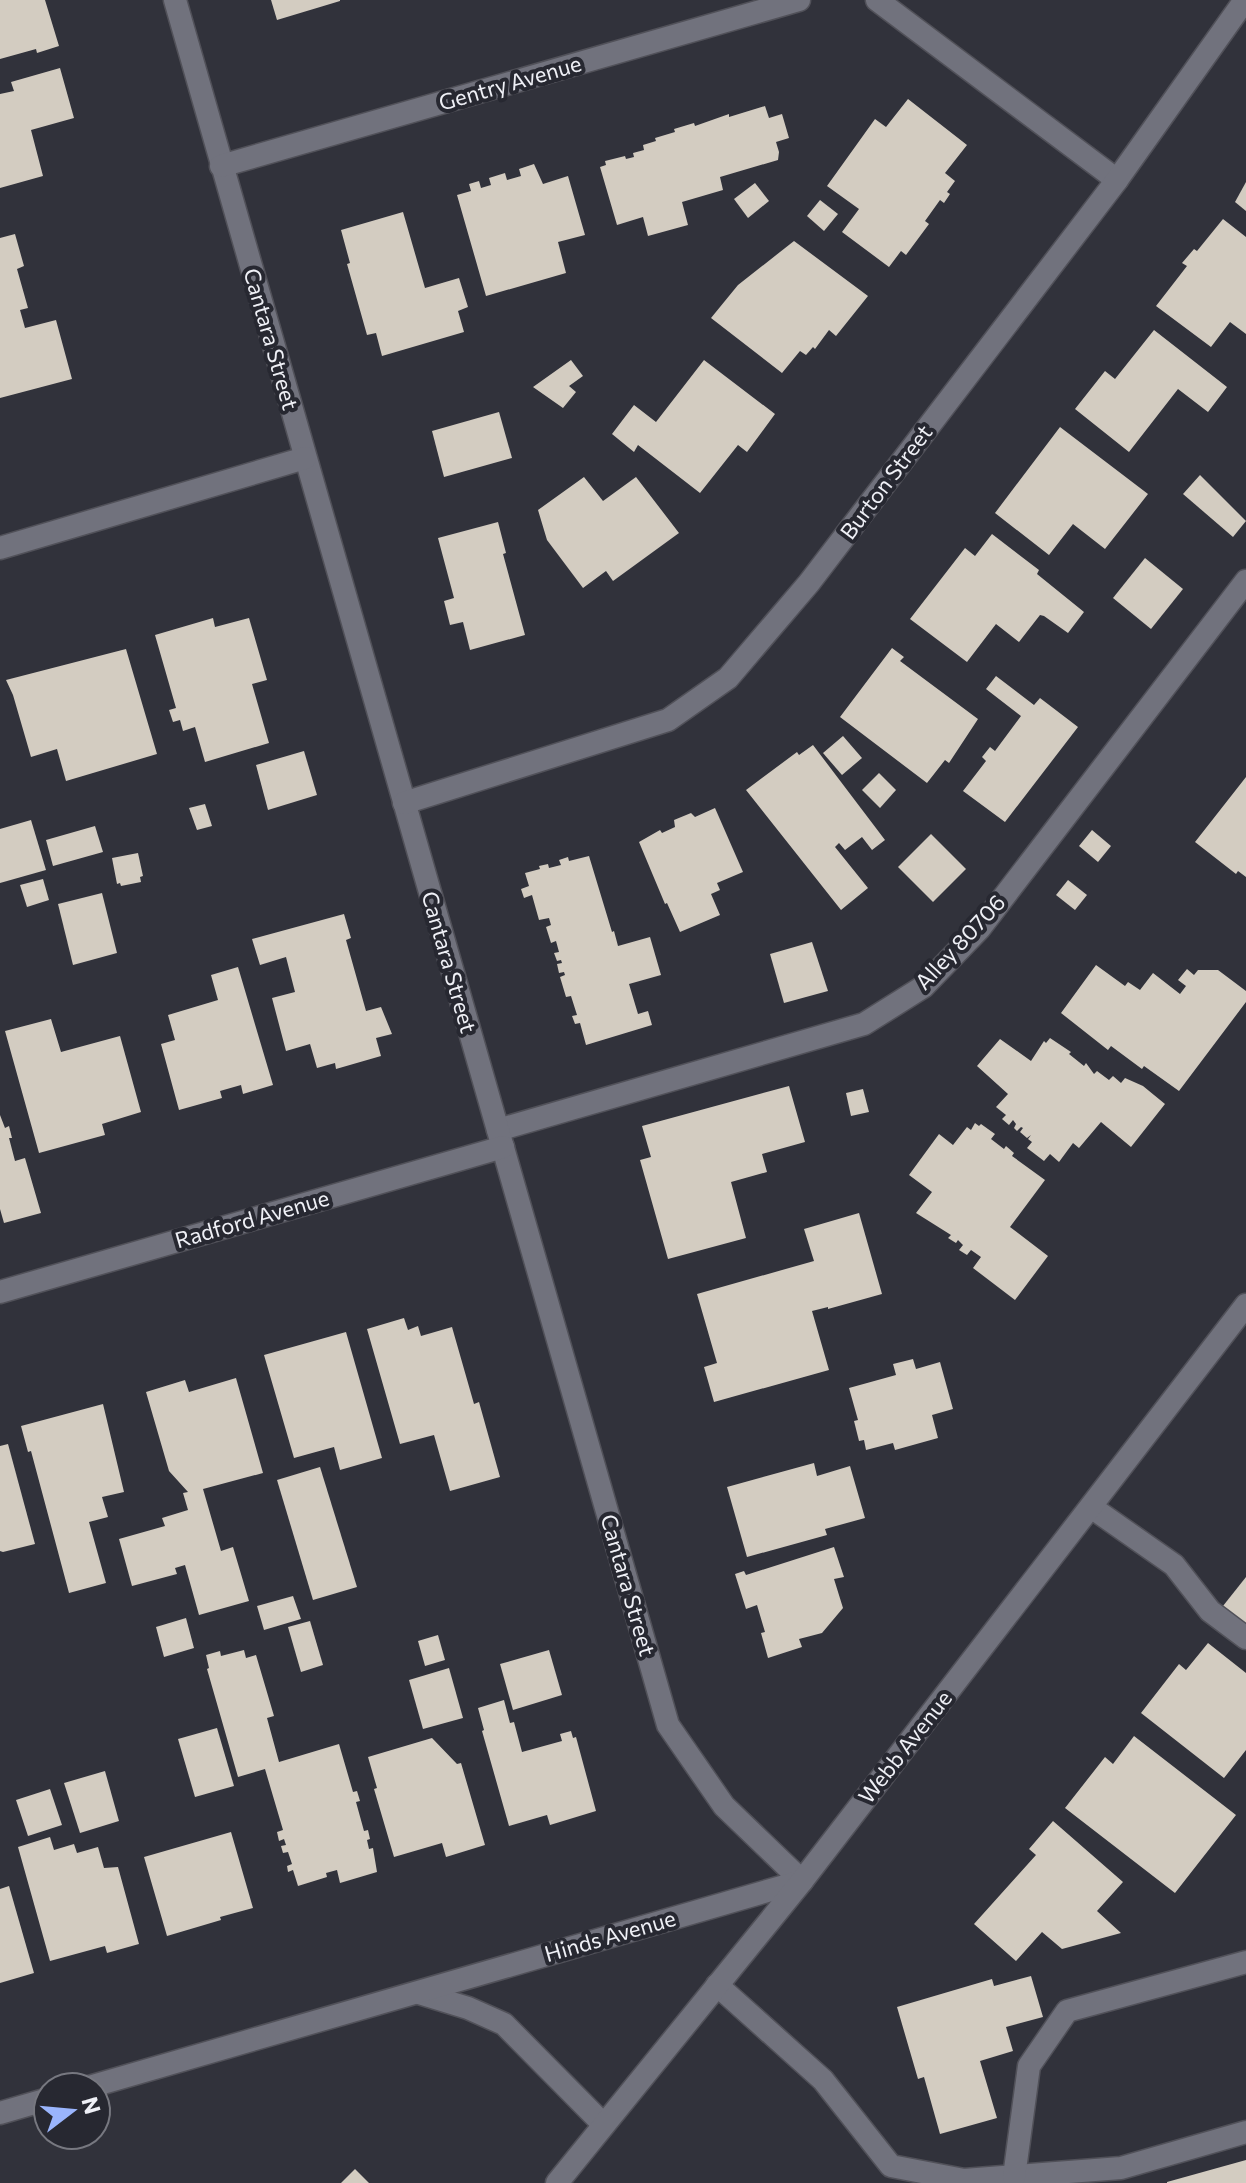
<svg xmlns="http://www.w3.org/2000/svg" width="1246" height="2183" viewBox="0 0 1246 2183" font-family="Commissioner,sans-serif">
<style>
.building{fill:#d3ccc1}
.lines{fill:none;stroke-linecap:round;stroke-linejoin:round}
.service-casing{stroke:#515159;stroke-width:25}
.minor-casing{stroke:#515159;stroke-width:25}
.tertiary-casing{stroke:#515159;stroke-width:25}
.service{stroke:#71727d;stroke-width:22}
.minor{stroke:#71727d;stroke-width:22}
.tertiary{stroke:#71727d;stroke-width:22}
.labels{text-anchor:middle;stroke-width:8;stroke-linejoin:round;paint-order:stroke}
.street-label{font-size:22px;fill:#eff0f6;stroke:#272831}
</style>
<rect width="100%" height="100%" fill="#31323b"/>
<g class="building">
<polygon points="0,0 45,0 59,46 37,53 36,49 0,59"/>
<polygon points="271,0 340,0 340,1 277,20"/>
<polygon points="60,68 74,118 31,130 43,176 0,188 0,94 14,91 11,82"/>
<polygon points="908,99 967,145 945,173 955,181 947,192 950,194 944,203 940,200 925,221 929,224 906,255 901,251 889,267 842,232 859,209 827,186 875,119 886,127"/>
<polygon points="765,106 769,118 782,114 789,138 776,142 779,152 778,160 720,177 723,190 682,202 688,225 648,236 643,217 617,225 600,167 606,165 605,161 625,156 626,159 634,157 633,153 644,150 643,145 656,141 655,138 675,132 674,129 694,123 695,126 729,114 729,117"/>
<polygon points="534,164 543,184 568,176 585,235 558,242 566,273 486,296 457,195 471,191 469,184 479,181 481,188 491,185 489,178 505,173 507,180 521,176 519,169"/>
<polygon points="1246,182 1246,211 1235,202"/>
<polygon points="755,183 769,201 748,218 734,199"/>
<polygon points="820,200 838,214 824,231 807,216"/>
<polygon points="403,212 425,288 459,278 468,307 458,311 464,332 382,356 376,333 367,335 347,264 350,263 341,230"/>
<polygon points="1223,219 1246,237 1246,334 1230,322 1211,347 1156,306 1187,266 1182,263 1194,249 1197,251"/>
<polygon points="15,234 24,266 17,269 28,308 20,310 25,328 56,320 72,379 0,398 0,238"/>
<polygon points="794,241 868,296 836,336 829,330 815,349 813,347 806,355 800,351 782,373 711,318 738,285"/>
<polygon points="1154,330 1227,387 1208,412 1178,389 1129,452 1075,409 1105,371 1115,379"/>
<polygon points="571,360 583,376 569,386 576,392 563,408 533,387"/>
<polygon points="704,360 775,414 747,452 738,445 700,493 638,445 634,452 612,434 634,405 656,422"/>
<polygon points="499,412 512,458 444,477 432,431"/>
<polygon points="1060,427 1148,494 1105,549 1073,524 1049,555 995,513"/>
<polygon points="1200,475 1246,521 1233,537 1183,494"/>
<polygon points="584,477 603,501 636,477 679,533 613,581 606,571 583,588 547,540 538,510"/>
<polygon points="498,522 506,553 503,554 525,635 470,650 463,622 450,625 444,601 454,598 438,538"/>
<polygon points="992,534 1039,570 1037,574 1084,612 1068,633 1044,616 1040,615 1019,642 996,624 967,662 910,619 965,548 975,556"/>
<polygon points="1145,558 1183,589 1151,629 1113,598"/>
<polygon points="213,618 215,627 249,618 267,680 252,684 269,743 205,762 195,727 183,731 180,720 173,722 169,710 176,708 155,635"/>
<polygon points="892,648 904,657 900,661 978,719 949,763 945,760 927,783 840,717"/>
<polygon points="126,649 157,754 66,781 57,749 31,757 13,695 6,680"/>
<polygon points="996,676 1034,705 1040,698 1078,727 1005,822 963,791 986,761 982,757 990,747 995,751 1021,716 986,689"/>
<polygon points="843,736 862,758 842,775 823,753"/>
<polygon points="813,745 885,840 872,850 862,837 845,850 839,843 835,847 868,888 841,910 746,790 797,752 799,755"/>
<polygon points="304,751 317,795 268,810 256,765"/>
<polygon points="879,773 896,790 880,808 862,790"/>
<polygon points="1246,777 1246,877 1238,871 1236,874 1195,842"/>
<polygon points="205,804 212,826 197,830 189,808"/>
<polygon points="715,808 743,872 717,883 720,890 711,894 720,915 680,932 667,903 665,904 639,842 660,830 662,833 675,827 674,820 691,813 695,817"/>
<polygon points="31,820 46,870 0,883 0,829"/>
<polygon points="95,826 103,852 53,866 46,840"/>
<polygon points="1092,830 1111,846 1098,862 1079,846"/>
<polygon points="931,834 966,869 933,902 898,867"/>
<polygon points="138,853 143,876 140,877 141,882 121,886 120,883 117,884 112,858"/>
<polygon points="589,856 612,932 614,931 618,946 650,937 661,975 629,984 638,1014 648,1011 652,1025 586,1045 580,1023 575,1024 572,1016 577,1015 571,996 566,997 560,977 565,975 564,972 559,973 557,964 562,963 561,960 557,961 554,953 559,952 556,941 551,943 546,927 551,925 549,918 539,920 532,895 524,898 521,889 529,886 525,873 540,869 539,866 548,864 549,868 561,865 559,860 568,857 569,861"/>
<polygon points="43,879 49,900 27,907 20,885"/>
<polygon points="1068,880 1087,895 1075,910 1056,895"/>
<polygon points="102,893 117,953 73,965 58,904"/>
<polygon points="344,914 351,938 346,940 366,1011 381,1007 392,1034 376,1038 381,1056 336,1069 335,1063 317,1068 310,1044 286,1051 272,998 295,992 286,957 260,965 252,939"/>
<polygon points="812,942 828,991 784,1003 770,954"/>
<polygon points="1096,965 1125,986 1128,982 1140,990 1153,973 1180,994 1186,986 1178,980 1187,969 1194,975 1198,970 1218,970 1246,991 1246,1002 1179,1091 1144,1066 1142,1069 1111,1046 1108,1050 1061,1013"/>
<polygon points="238,967 273,1085 243,1094 241,1085 220,1091 222,1098 179,1110 161,1044 175,1040 168,1015 218,1000 211,975"/>
<polygon points="51,1019 61,1052 120,1036 141,1112 102,1124 105,1135 39,1153 5,1031"/>
<polygon points="1050,1038 1071,1052 1069,1054 1084,1066 1086,1063 1094,1074 1097,1071 1109,1080 1113,1076 1121,1083 1125,1078 1143,1086 1165,1104 1131,1147 1101,1122 1079,1148 1073,1143 1059,1162 1050,1154 1044,1161 1027,1148 1032,1142 1028,1139 1031,1135 1027,1138 1020,1132 1023,1128 1021,1127 1017,1131 1014,1128 1016,1124 1013,1120 1009,1125 1002,1119 1006,1115 996,1107 1008,1094 977,1066 1000,1039 1031,1061 1044,1041 1046,1043"/>
<polygon points="789,1086 805,1142 762,1154 767,1172 731,1182 746,1238 668,1259 640,1160 651,1157 642,1126"/>
<polygon points="863,1089 869,1112 851,1116 846,1093"/>
<polygon points="0,1115 5,1128 9,1126 12,1138 9,1138 15,1161 25,1158 41,1213 4,1223 0,1209"/>
<polygon points="975,1123 979,1126 981,1124 995,1134 991,1139 1004,1149 1006,1146 1014,1153 1012,1156 1045,1180 1010,1227 1048,1256 1015,1300 973,1268 981,1257 971,1250 967,1255 959,1250 963,1245 958,1240 956,1243 948,1238 951,1235 916,1213 932,1192 909,1175 939,1134 953,1145 967,1127 971,1130"/>
<polygon points="859,1213 882,1294 828,1309 828,1307 812,1311 829,1370 714,1402 704,1367 717,1363 697,1294 814,1261 804,1229"/>
<polygon points="404,1318 408,1330 418,1326 421,1336 452,1327 474,1404 479,1402 500,1477 450,1491 434,1435 400,1444 367,1329"/>
<polygon points="346,1332 382,1458 340,1470 334,1447 294,1458 264,1355"/>
<polygon points="913,1359 916,1369 940,1362 953,1409 932,1415 938,1438 895,1450 893,1443 866,1450 864,1440 859,1441 854,1421 858,1420 849,1388 896,1375 893,1364"/>
<polygon points="236,1378 263,1473 203,1489 221,1551 233,1547 249,1601 199,1615 185,1565 175,1568 177,1574 132,1586 119,1539 165,1526 162,1518 188,1510 183,1493 188,1492 169,1471 146,1392 185,1380 189,1392"/>
<polygon points="103,1404 124,1492 102,1497 108,1517 89,1522 106,1583 69,1593 31,1451 28,1452 21,1426"/>
<polygon points="8,1444 35,1544 3,1552 0,1551 0,1446"/>
<polygon points="814,1463 817,1476 850,1466 865,1518 825,1529 827,1535 747,1557 727,1487"/>
<polygon points="320,1467 357,1587 313,1600 277,1480"/>
<polygon points="834,1547 844,1577 834,1579 843,1608 822,1633 799,1639 802,1647 768,1658 761,1633 765,1632 757,1605 746,1609 735,1574 744,1571 746,1575"/>
<polygon points="1246,1577 1246,1632 1219,1611"/>
<polygon points="293,1596 301,1619 264,1630 257,1606"/>
<polygon points="186,1618 194,1648 164,1657 156,1627"/>
<polygon points="310,1621 323,1665 301,1672 288,1627"/>
<polygon points="438,1635 445,1660 425,1666 418,1641"/>
<polygon points="1208,1643 1246,1673 1246,1750 1224,1778 1141,1713 1179,1664 1186,1670"/>
<polygon points="244,1650 246,1658 256,1655 274,1716 267,1718 279,1762 339,1744 353,1792 357,1791 360,1801 356,1802 364,1831 368,1830 370,1839 367,1840 369,1849 373,1848 377,1872 340,1883 337,1870 326,1873 327,1877 298,1886 293,1870 288,1872 287,1866 292,1864 288,1852 283,1853 281,1846 286,1845 284,1839 279,1841 277,1832 283,1830 265,1769 238,1777 207,1669 209,1668 206,1655 220,1651 221,1656"/>
<polygon points="549,1650 562,1695 513,1710 500,1664"/>
<polygon points="449,1668 463,1718 423,1729 409,1680"/>
<polygon points="504,1700 510,1723 514,1722 522,1752 562,1741 560,1734 571,1731 573,1738 576,1737 596,1811 550,1825 547,1815 509,1826 482,1731 484,1730 478,1708"/>
<polygon points="217,1728 234,1786 195,1797 178,1739"/>
<polygon points="1134,1736 1236,1815 1175,1893 1065,1808 1105,1757 1113,1764"/>
<polygon points="432,1738 457,1764 461,1763 485,1845 446,1857 442,1843 394,1857 374,1789 377,1788 368,1757"/>
<polygon points="105,1771 119,1821 80,1833 64,1783"/>
<polygon points="50,1789 62,1825 28,1836 16,1800"/>
<polygon points="1053,1821 1123,1882 1097,1911 1121,1933 1062,1949 1042,1932 1016,1961 974,1924 1036,1855 1029,1849"/>
<polygon points="231,1832 253,1908 220,1917 221,1920 167,1936 144,1857"/>
<polygon points="50,1837 54,1850 74,1844 77,1853 98,1847 104,1868 118,1867 139,1944 107,1953 105,1946 50,1961 18,1847"/>
<polygon points="9,1886 34,1973 0,1983 0,1889"/>
<polygon points="1031,1976 1043,2017 1006,2027 1013,2051 980,2061 997,2118 940,2134 924,2077 918,2079 897,2007 992,1979 994,1986"/>
<polygon points="1246,2160 1246,2183 1167,2183 1167,2182"/>
<polygon points="355,2169 369,2183 341,2183"/>
</g>
<g class="lines">
<defs>
<g id="service">
<polyline points="498,1130 864,1024 923,987 980,928 1246,581"/>
<polyline points="1091,1507 1174,1565 1210,1611 1246,1638"/>
<polyline points="717,1985 823,2080 891,2166 964,2180 1121,2168 1246,2132"/>
<polyline points="1014,2177 1029,2066 1067,2011 1246,1962"/>
</g>
<g id="minor">
<polyline points="175,0 668,1725 724,1806 802,1881"/>
<polyline points="877,0 1117,180"/>
<polyline points="221,166 799,0"/>
<polyline points="0,548 305,458"/>
<polyline points="404,803 668,720 728,678 809,583 1117,180 1245,0"/>
<polyline points="0,1292 503,1147"/>
<polyline points="419,1993 468,2008 504,2024 603,2124"/>
<polyline points="89,2087 802,1881"/>
<polyline points="0,2113 48,2099"/>
</g>
<polyline id="tertiary" points="557,2183 802,1881 1246,1305"/>
</defs>
<use href="#service" class="service-casing"/>
<use href="#minor" class="minor-casing"/>
<use href="#tertiary" class="tertiary-casing"/>
<use href="#service" class="service"/>
<use href="#minor" class="minor"/>
<use href="#tertiary" class="tertiary"/>
</g>
<g class="labels">
<g class="street-label">
<text transform="translate(510 83) rotate(-16)" y="8">Gentry Avenue</text>
<text transform="translate(271 339) rotate(74)" y="8">Cantara Street</text>
<text transform="translate(886 482) rotate(-53)" y="8">Burton Street</text>
<text transform="translate(960 942) rotate(-47)" y="8">Alley 80706</text>
<text transform="translate(449 962) rotate(74)" y="8">Cantara Street</text>
<text transform="translate(252 1219) rotate(-16)" y="8">Radford Avenue</text>
<text transform="translate(628 1585) rotate(74)" y="8">Cantara Street</text>
<text transform="translate(905 1747) rotate(-52)" y="8">Webb Avenue</text>
<text transform="translate(610 1936) rotate(-16)" y="8">Hinds Avenue</text>
</g>
</g>
<g transform="translate(72 2111) rotate(74)"><circle r="38" fill="#272831" stroke="#777880" stroke-width="2"/>
<path d="M0-6L14 30L0 20L-14 30Z" fill="#9ab5fd"/>
<text y="-12" font-size="22" font-weight="bold" text-anchor="middle" fill="#eff0f6">N</text>
</g>
</svg>
